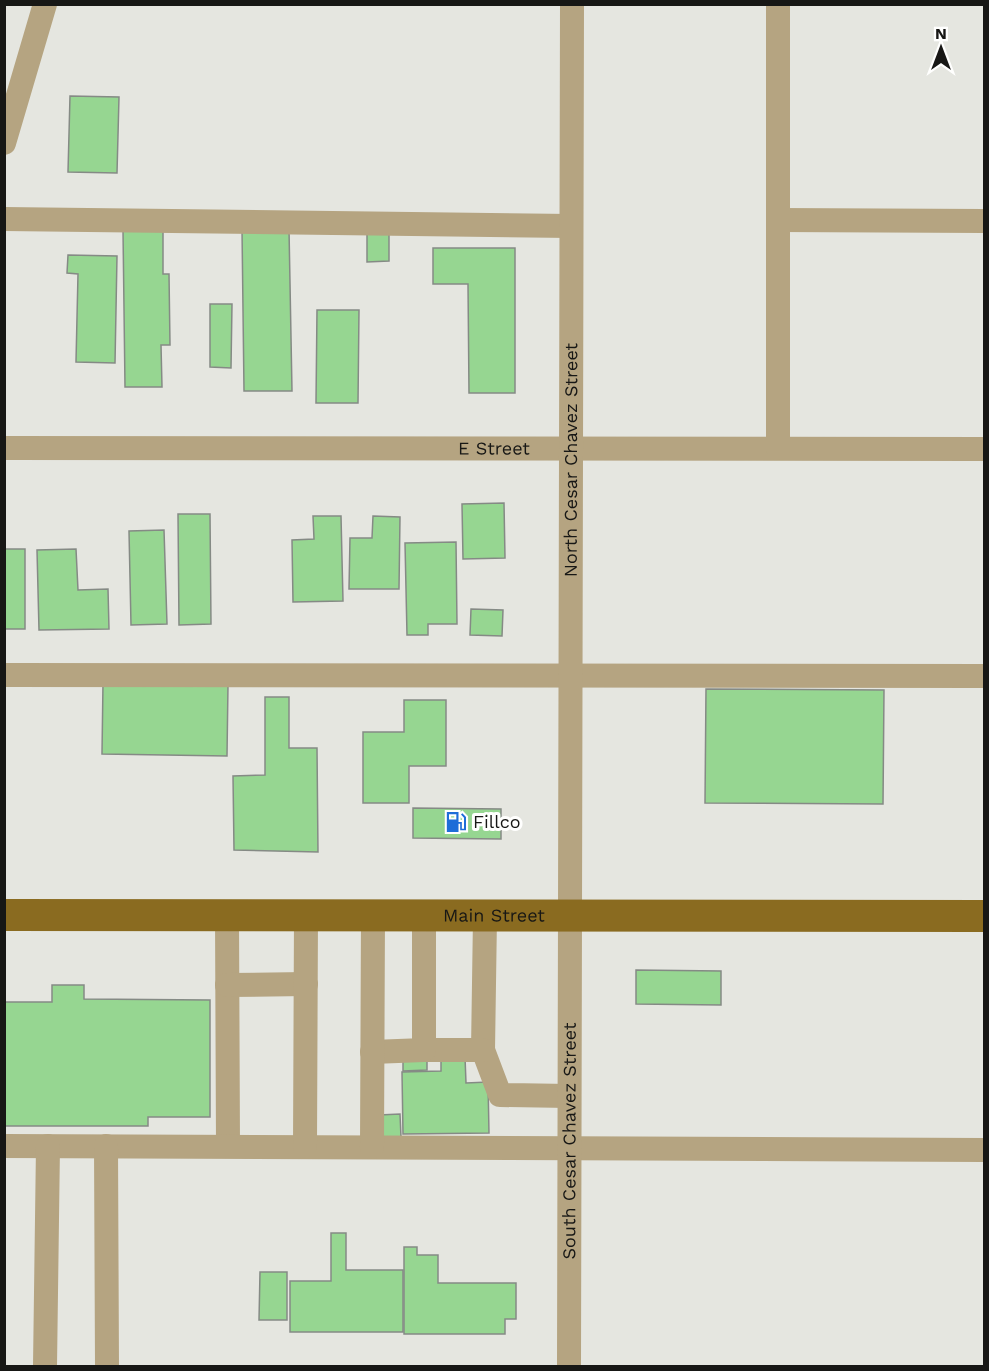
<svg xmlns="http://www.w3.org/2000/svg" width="989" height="1371" viewBox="0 0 989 1371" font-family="'Work Sans',sans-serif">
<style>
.building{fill:#96d691;stroke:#858a85;stroke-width:1.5}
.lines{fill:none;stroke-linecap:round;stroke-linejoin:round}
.minor{stroke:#b5a481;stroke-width:24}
.major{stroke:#8a6b20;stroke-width:32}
.labels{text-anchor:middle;stroke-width:6;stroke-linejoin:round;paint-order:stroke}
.street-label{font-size:18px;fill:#171715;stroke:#fffffe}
.poi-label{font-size:18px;fill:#171715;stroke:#fffffe;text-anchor:start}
</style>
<rect width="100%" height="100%" fill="#e5e6e0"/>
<g class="building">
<polygon points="70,96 119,97 117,173 68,172"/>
<polygon points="163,229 163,274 169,274 170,345 161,345 162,387 125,387 123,230"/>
<polygon points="242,229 289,229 292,391 244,391"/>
<polygon points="389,231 389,261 367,262 367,232"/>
<polygon points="433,248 515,248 515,393 469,393 468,284 433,284"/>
<polygon points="68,255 117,256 115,363 76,362 78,274 67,273"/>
<polygon points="210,304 232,304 231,368 210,367"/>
<polygon points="317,310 359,310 358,403 316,403"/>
<polygon points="504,503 505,558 463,559 462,504"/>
<polygon points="178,514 210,514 211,624 179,625"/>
<polygon points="313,516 341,516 343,601 293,602 292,540 314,539"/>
<polygon points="373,516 400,517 399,589 349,589 350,538 372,538"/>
<polygon points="164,530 167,624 131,625 129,531"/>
<polygon points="456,542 457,624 428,624 428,635 407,635 405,543"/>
<rect x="4" y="549" width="21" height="80"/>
<polygon points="76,549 78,590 108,589 109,629 39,630 37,550"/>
<polygon points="471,609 503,610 502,636 470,635"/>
<polygon points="103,683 228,685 227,756 102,754"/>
<polygon points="706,689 884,690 883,804 705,803"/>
<polygon points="265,697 289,697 289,748 317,748 318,852 234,850 233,776 265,775"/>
<polygon points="404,700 446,700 446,766 409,766 409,803 363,803 363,732 404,732"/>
<polygon points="413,808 501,809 501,839 413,838"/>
<polygon points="636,970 721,971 721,1005 636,1004"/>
<polygon points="52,985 84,985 84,999 210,1000 210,1117 148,1117 148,1126 4,1126 4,1002 52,1002"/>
<polygon points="427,1057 427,1070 403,1071 403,1058"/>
<polygon points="465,1057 466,1083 488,1082 489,1133 403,1134 402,1072 441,1071 441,1058"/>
<polygon points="400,1114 401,1137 380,1138 379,1115"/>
<polygon points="331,1233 346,1233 346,1270 403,1270 403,1332 290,1332 290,1281 331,1281"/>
<polygon points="404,1247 417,1247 417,1255 438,1255 438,1283 516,1283 516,1319 505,1319 505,1334 404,1334"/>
<polygon points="260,1272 287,1272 287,1320 259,1320"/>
</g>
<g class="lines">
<g class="minor">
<polyline points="4,143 45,4"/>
<polyline points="4,219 571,226"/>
<polyline points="778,220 984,221"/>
<path id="s1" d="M4,448l980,1"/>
<polyline points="778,448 778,4"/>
<polyline points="4,675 984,676"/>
<polyline points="227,916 228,1146"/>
<polyline points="485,917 483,1050 500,1095 569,1096"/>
<polyline points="227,985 306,984"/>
<polyline points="424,1050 483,1050"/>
<polyline points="372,1052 424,1050 424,916"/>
<polyline points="4,1146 984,1150"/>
<polyline points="106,1146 107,1366"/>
<polyline points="305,1146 306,916"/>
<polyline points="372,1147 373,916"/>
<polyline points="45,1366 48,1146"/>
<path id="s2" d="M569,1366l3,-1362"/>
</g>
<path class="major" id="s3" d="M4,915l980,1"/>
</g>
<defs>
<symbol id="fuel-bare" viewBox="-9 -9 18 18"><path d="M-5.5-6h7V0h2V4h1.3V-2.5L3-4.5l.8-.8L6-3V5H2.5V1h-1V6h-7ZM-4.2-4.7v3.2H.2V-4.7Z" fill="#1e6dd8" stroke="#fffffe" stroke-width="2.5" paint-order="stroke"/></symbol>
</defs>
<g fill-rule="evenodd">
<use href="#fuel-bare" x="441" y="807" width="30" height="30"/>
</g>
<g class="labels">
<g class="street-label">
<text dy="6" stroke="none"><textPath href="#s1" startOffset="490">E Street</textPath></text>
<text dy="6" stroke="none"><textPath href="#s2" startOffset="906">North Cesar Chavez Street</textPath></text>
<text dy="6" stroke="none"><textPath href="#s3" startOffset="490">Main Street</textPath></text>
<text dy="6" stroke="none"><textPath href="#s2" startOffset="225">South Cesar Chavez Street</textPath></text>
</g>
<g class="poi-label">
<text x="473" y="828">Fillco</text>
</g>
</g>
<rect width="989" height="1371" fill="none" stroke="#171715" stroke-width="12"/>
<g transform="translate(941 48)" stroke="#fffffe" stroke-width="4.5" paint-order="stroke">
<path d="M0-4.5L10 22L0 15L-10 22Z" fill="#171715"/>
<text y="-9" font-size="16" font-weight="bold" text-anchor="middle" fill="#171715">N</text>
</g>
</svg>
